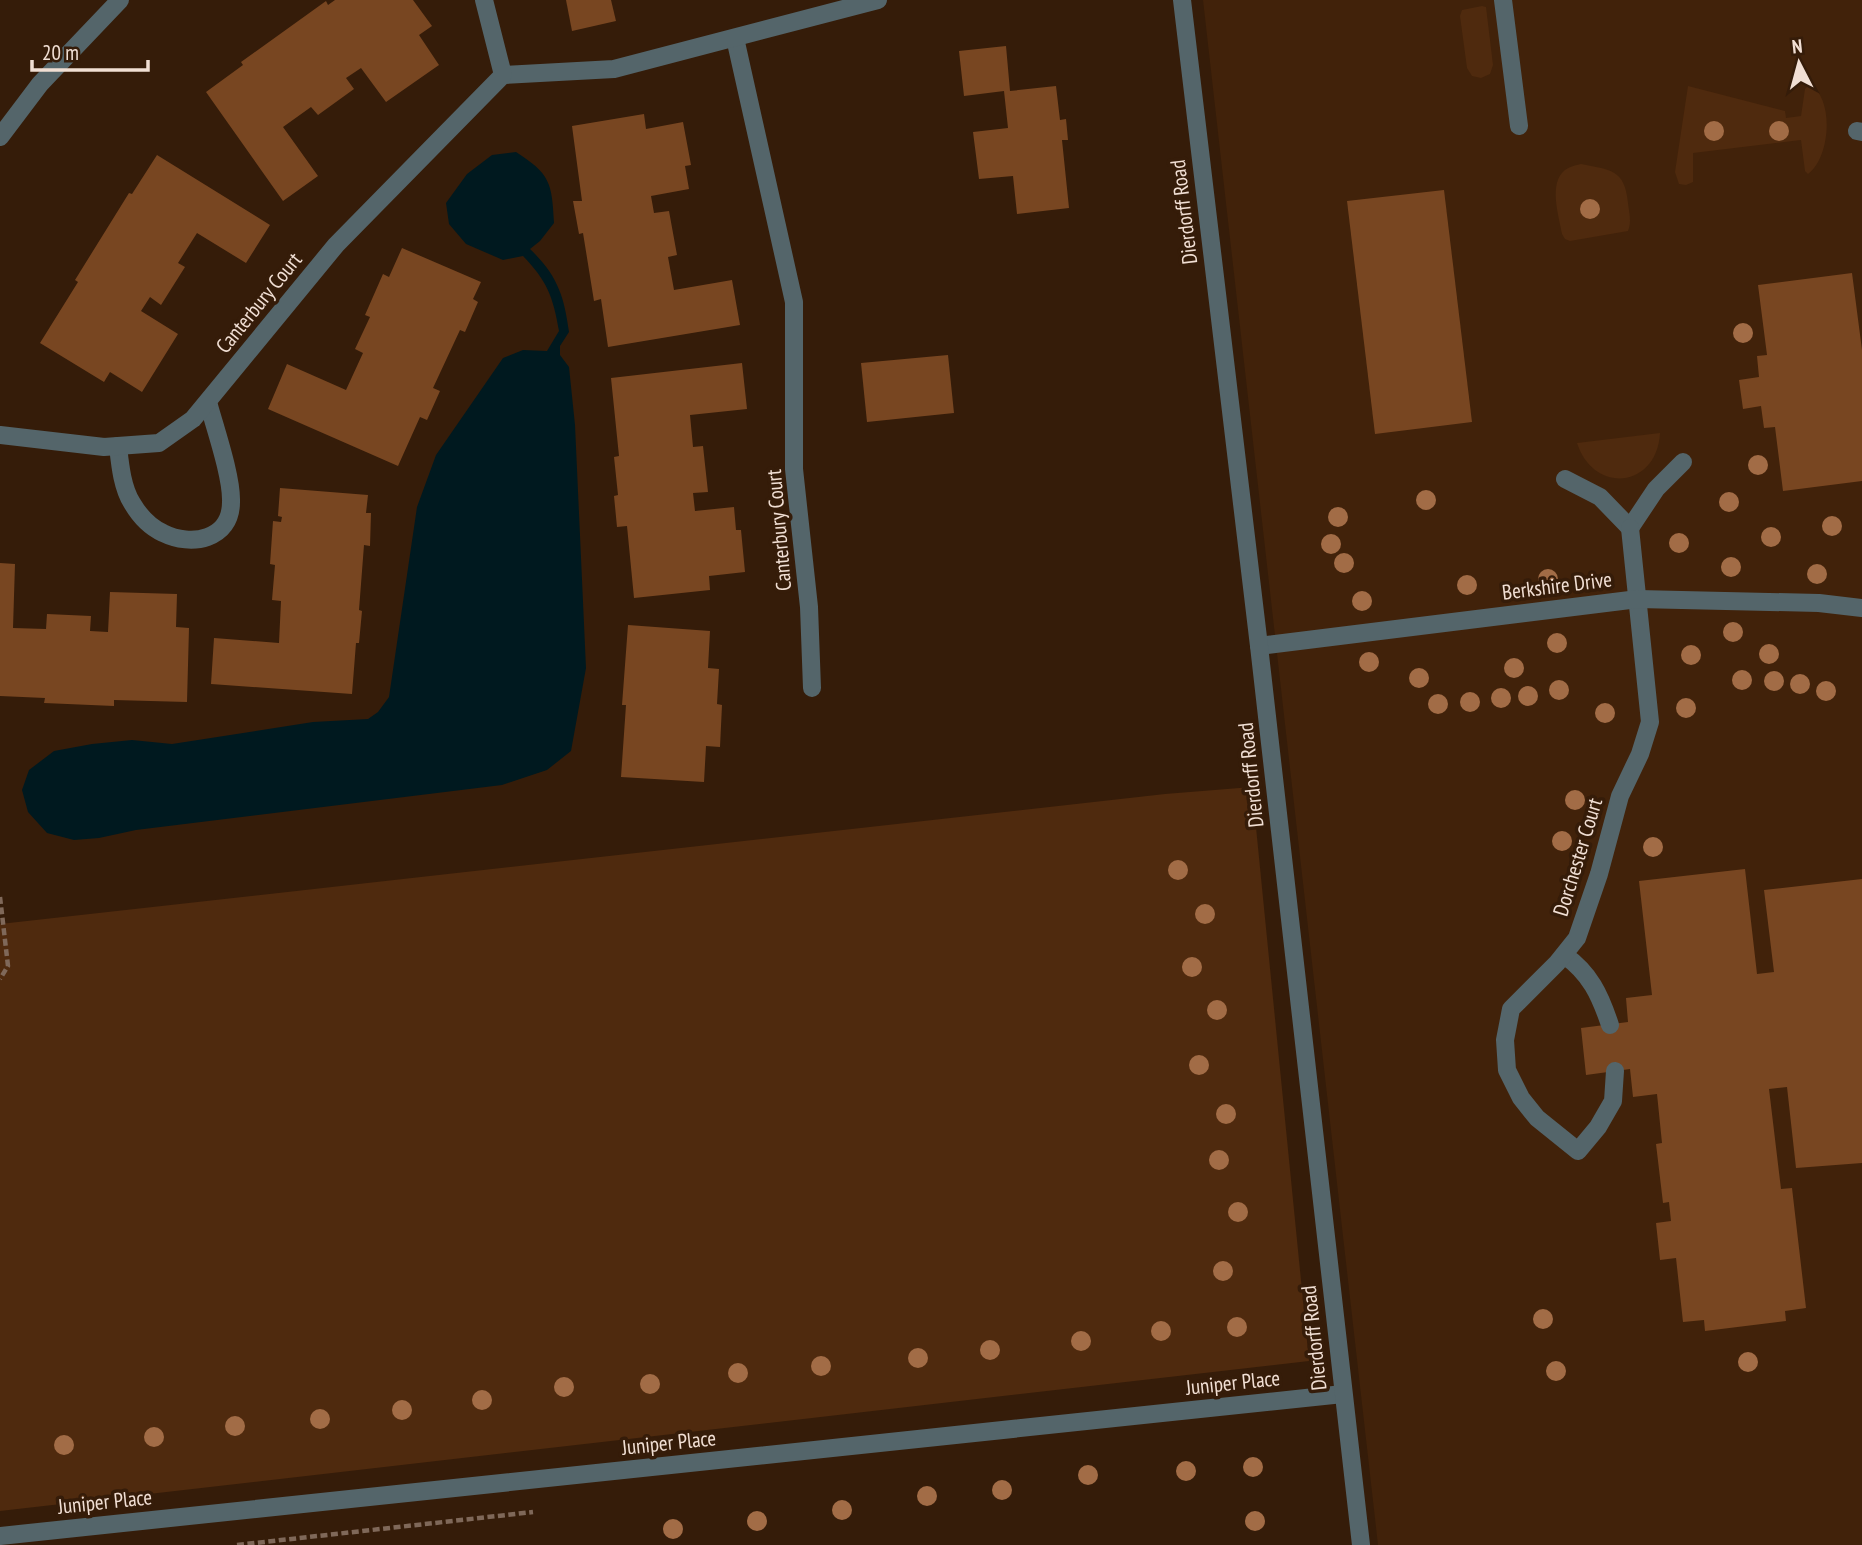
<svg xmlns="http://www.w3.org/2000/svg" width="1862" height="1545" viewBox="0 0 1862 1545" font-family="'PT Sans Narrow',sans-serif">
<style>
.built{fill:#41220a}
.green{fill:#4f2a0e}
.water{fill:#00191f}
.building{fill:#784621}
.lines{fill:none;stroke-linecap:round;stroke-linejoin:round}
.path{stroke:#7f6859;stroke-width:4.5;stroke-dasharray:7 3.5;stroke-linecap:butt}
.service{stroke:#54656a;stroke-width:18}
.minor{stroke:#54656a;stroke-width:18}
.tertiary{stroke:#54656a;stroke-width:18}
.tree{fill:#a26c46}
.labels{text-anchor:middle;stroke-width:7;stroke-linejoin:round;paint-order:stroke}
.street-label{font-size:21px;fill:#f1dfd4;stroke:#351c09}
</style>
<rect width="100%" height="100%" fill="#351c09"/>
<polygon class="built" points="1203,0 1862,0 1862,1545 1378,1545"/>
<g class="green">
<polygon points="1482,6 1486,7 1493,65 1490,74 1481,78 1472,76 1467,68 1460,16 1462,10"/>
<path d="M1810,84c25,16 20,74 -2,90l-3,-3 -4,-31 -108,13v29l-7,3 -7,-1 -4,-12 13,-86 97,25 1,7 15,-2 4,-27z"/>
<path d="M1581,164c29,6 44,5 47,39 1,9 4,19 0,28l-58,10 -5,-2 -3,-5c-3,-18 -14,-51 3,-64 4,-3 11,-5 16,-6z"/>
<path d="M1660,433c-3,55 -66,62 -83,10z"/>
<polygon points="1252,787 1309,1361 0,1511 0,924 1165,794"/>
</g>
<path class="water" d="M516,152c34,22 36,30 38,71l-14,18 -10,8c27,26 34,46 39,83l-9,14v9l9,12 6,58 11,243 -15,83 -24,19 -45,15 -366,45 -37,8 -25,2 -27,-7 -19,-21 -6,-22 7,-20 25,-19 38,-7 40,-4 40,4 141,-22 55,-3 10,-7 11,-15 28,-190 19,-52 67,-97 20,-8 24,1 12,-20c-6,-35 -12,-50 -36,-75l-20,4 -37,-16 -17,-20 -3,-21 21,-29 25,-19z"/>
<g class="building">
<polygon points="335,0 413,0 432,26 419,35 439,65 386,102 361,68 346,78 354,89 318,115 311,107 283,127 318,176 283,201 206,92 243,65 241,62 326,1 328,5"/>
<polygon points="566,0 611,0 616,21 572,31"/>
<polygon points="1006,46 1010,91 1056,86 1060,120 1066,119 1068,140 1062,140 1069,208 1017,214 1013,176 979,179 973,132 1008,128 1004,91 964,96 959,51"/>
<polygon points="644,114 646,129 683,122 691,165 685,166 689,189 651,196 654,213 669,211 677,255 668,257 674,290 732,280 740,325 608,347 601,299 594,301 583,233 579,234 573,201 582,201 572,126"/>
<polygon points="157,155 270,225 246,263 197,233 178,263 185,267 161,305 150,297 141,311 178,334 142,392 110,372 104,382 40,343 78,282 75,280 129,193 132,194"/>
<polygon points="1444,190 1472,422 1375,434 1347,201"/>
<polygon points="402,248 481,282 473,299 478,302 465,332 460,330 433,388 440,391 427,420 420,417 398,466 268,409 287,364 346,390 363,353 355,349 370,317 365,315 383,274 389,277"/>
<polygon points="1852,273 1862,350 1862,481 1783,491 1775,427 1764,428 1761,406 1743,409 1739,380 1759,377 1757,356 1767,355 1758,285"/>
<polygon points="948,355 954,413 867,422 861,363"/>
<polygon points="742,363 747,409 690,415 693,447 703,446 708,492 693,493 695,511 734,507 736,530 741,530 745,572 709,576 710,590 634,598 627,526 617,527 614,496 618,495 614,457 619,456 611,378"/>
<polygon points="280,488 368,495 366,513 371,513 370,546 364,545 359,610 362,611 359,643 356,643 352,694 211,684 214,638 279,643 281,601 272,600 275,565 270,564 273,521 281,522 282,517 278,516"/>
<polygon points="0,563 15,564 13,628 46,629 47,614 91,616 90,631 108,632 110,592 177,594 176,627 189,628 187,702 114,700 114,706 44,703 45,698 0,696"/>
<polygon points="628,625 710,631 708,668 719,669 717,704 722,705 720,747 706,746 704,782 621,777 626,705 622,705"/>
<polygon points="1745,869 1757,974 1774,972 1764,890 1862,879 1862,1163 1796,1168 1787,1087 1769,1089 1781,1189 1792,1188 1806,1308 1785,1311 1786,1321 1705,1331 1704,1320 1683,1322 1676,1258 1660,1260 1656,1223 1671,1221 1669,1202 1663,1203 1656,1144 1662,1143 1657,1094 1633,1097 1630,1069 1586,1075 1581,1028 1628,1022 1626,998 1652,995 1639,881"/>
</g>
<g class="lines">
<g class="path">
<polyline points="0,897 8,966 0,979"/>
<polyline points="237,1545 533,1512"/>
</g>
<g class="service">
<polyline points="1503,0 1519,126"/>
<polyline points="1857,131 1862,132"/>
<path d="M118,446c2,18 4,41 14,57 7,12 18,24 31,30 28,14 68,7 68,-31 1,-25 -16,-74 -23,-100"/>
<polyline points="1565,479 1600,497 1630,528 1656,489 1683,462"/>
<path d="M1564,955c26,18 36,40 46,70"/>
<polyline points="1615,1071 1613,1101 1598,1127 1578,1151 1537,1118 1521,1098 1507,1070 1505,1040 1511,1009 1557,963 1577,938 1599,874 1620,796 1640,754 1650,722 1630,528"/>
</g>
<g class="minor">
<polyline points="735,38 794,302 794,469 809,607 812,688"/>
<polyline points="503,75 614,69 878,0"/>
<polyline points="0,137 40,84 120,0"/>
<polyline points="0,435 104,447 159,443 193,419 336,245 503,75 484,0"/>
<polyline points="1259,646 1638,599 1819,603 1862,608"/>
<polyline points="0,1536 1343,1394"/>
</g>
<polyline class="tertiary" points="1182,0 1259,646 1361,1545"/>
</g>
<g class="tree">
<circle cx="1714" cy="131" r="10"/>
<circle cx="1779" cy="131" r="10"/>
<circle cx="1590" cy="209" r="10"/>
<circle cx="1743" cy="333" r="10"/>
<circle cx="1758" cy="465" r="10"/>
<circle cx="1426" cy="500" r="10"/>
<circle cx="1729" cy="502" r="10"/>
<circle cx="1338" cy="517" r="10"/>
<circle cx="1832" cy="526" r="10"/>
<circle cx="1771" cy="537" r="10"/>
<circle cx="1679" cy="543" r="10"/>
<circle cx="1331" cy="544" r="10"/>
<circle cx="1344" cy="563" r="10"/>
<circle cx="1731" cy="567" r="10"/>
<circle cx="1817" cy="574" r="10"/>
<circle cx="1548" cy="579" r="10"/>
<circle cx="1467" cy="585" r="10"/>
<circle cx="1362" cy="601" r="10"/>
<circle cx="1733" cy="632" r="10"/>
<circle cx="1557" cy="643" r="10"/>
<circle cx="1769" cy="654" r="10"/>
<circle cx="1691" cy="655" r="10"/>
<circle cx="1369" cy="662" r="10"/>
<circle cx="1514" cy="668" r="10"/>
<circle cx="1419" cy="678" r="10"/>
<circle cx="1742" cy="680" r="10"/>
<circle cx="1774" cy="681" r="10"/>
<circle cx="1800" cy="684" r="10"/>
<circle cx="1559" cy="690" r="10"/>
<circle cx="1826" cy="691" r="10"/>
<circle cx="1528" cy="696" r="10"/>
<circle cx="1501" cy="698" r="10"/>
<circle cx="1470" cy="702" r="10"/>
<circle cx="1438" cy="704" r="10"/>
<circle cx="1686" cy="708" r="10"/>
<circle cx="1605" cy="713" r="10"/>
<circle cx="1575" cy="800" r="10"/>
<circle cx="1562" cy="841" r="10"/>
<circle cx="1653" cy="847" r="10"/>
<circle cx="1178" cy="870" r="10"/>
<circle cx="1205" cy="914" r="10"/>
<circle cx="1192" cy="967" r="10"/>
<circle cx="1217" cy="1010" r="10"/>
<circle cx="1199" cy="1065" r="10"/>
<circle cx="1226" cy="1114" r="10"/>
<circle cx="1219" cy="1160" r="10"/>
<circle cx="1238" cy="1212" r="10"/>
<circle cx="1223" cy="1271" r="10"/>
<circle cx="1543" cy="1319" r="10"/>
<circle cx="1237" cy="1327" r="10"/>
<circle cx="1161" cy="1331" r="10"/>
<circle cx="1081" cy="1341" r="10"/>
<circle cx="990" cy="1350" r="10"/>
<circle cx="918" cy="1358" r="10"/>
<circle cx="1748" cy="1362" r="10"/>
<circle cx="821" cy="1366" r="10"/>
<circle cx="1556" cy="1371" r="10"/>
<circle cx="738" cy="1373" r="10"/>
<circle cx="650" cy="1384" r="10"/>
<circle cx="564" cy="1387" r="10"/>
<circle cx="482" cy="1400" r="10"/>
<circle cx="402" cy="1410" r="10"/>
<circle cx="320" cy="1419" r="10"/>
<circle cx="235" cy="1426" r="10"/>
<circle cx="154" cy="1437" r="10"/>
<circle cx="64" cy="1445" r="10"/>
<circle cx="1253" cy="1467" r="10"/>
<circle cx="1186" cy="1471" r="10"/>
<circle cx="1088" cy="1475" r="10"/>
<circle cx="1002" cy="1490" r="10"/>
<circle cx="927" cy="1496" r="10"/>
<circle cx="842" cy="1510" r="10"/>
<circle cx="757" cy="1521" r="10"/>
<circle cx="1255" cy="1521" r="10"/>
<circle cx="673" cy="1529" r="10"/>
</g>
<g class="labels">
<g class="street-label">
<text transform="translate(1184 212) rotate(-97)" y="7">Dierdorff Road</text>
<text transform="translate(259 303) rotate(-51)" y="7">Canterbury Court</text>
<text transform="translate(779 530) rotate(-95)" y="7">Canterbury Court</text>
<text transform="translate(1557 586) rotate(-7)" y="7">Berkshire Drive</text>
<text transform="translate(1251 775) rotate(-96)" y="7">Dierdorff Road</text>
<text transform="translate(1578 857) rotate(-73)" y="7">Dorchester Court</text>
<text transform="translate(1314 1338) rotate(-96)" y="7">Dierdorff Road</text>
<text transform="translate(1233 1383) rotate(-6)" y="7">Juniper Place</text>
<text transform="translate(669 1443) rotate(-6)" y="7">Juniper Place</text>
<text transform="translate(105 1502) rotate(-6)" y="7">Juniper Place</text>
</g>
</g>
<g transform="translate(1799 63) rotate(354)" stroke="#351c09" stroke-width="5" paint-order="stroke">
<path d="M0-5L12 26L0 18L-12 26Z" fill="#f1dfd4"/>
<text y="-10" font-size="19" font-weight="bold" text-anchor="middle" fill="#f1dfd4">N</text>
</g>
<path d="M32 60v10h116v-10" fill="none" stroke="#f1dfd4" stroke-width="3.5"/>
<text x="42" y="60" font-size="21" fill="#f1dfd4" stroke="#351c09" stroke-width="5" paint-order="stroke">20 m</text>
</svg>
